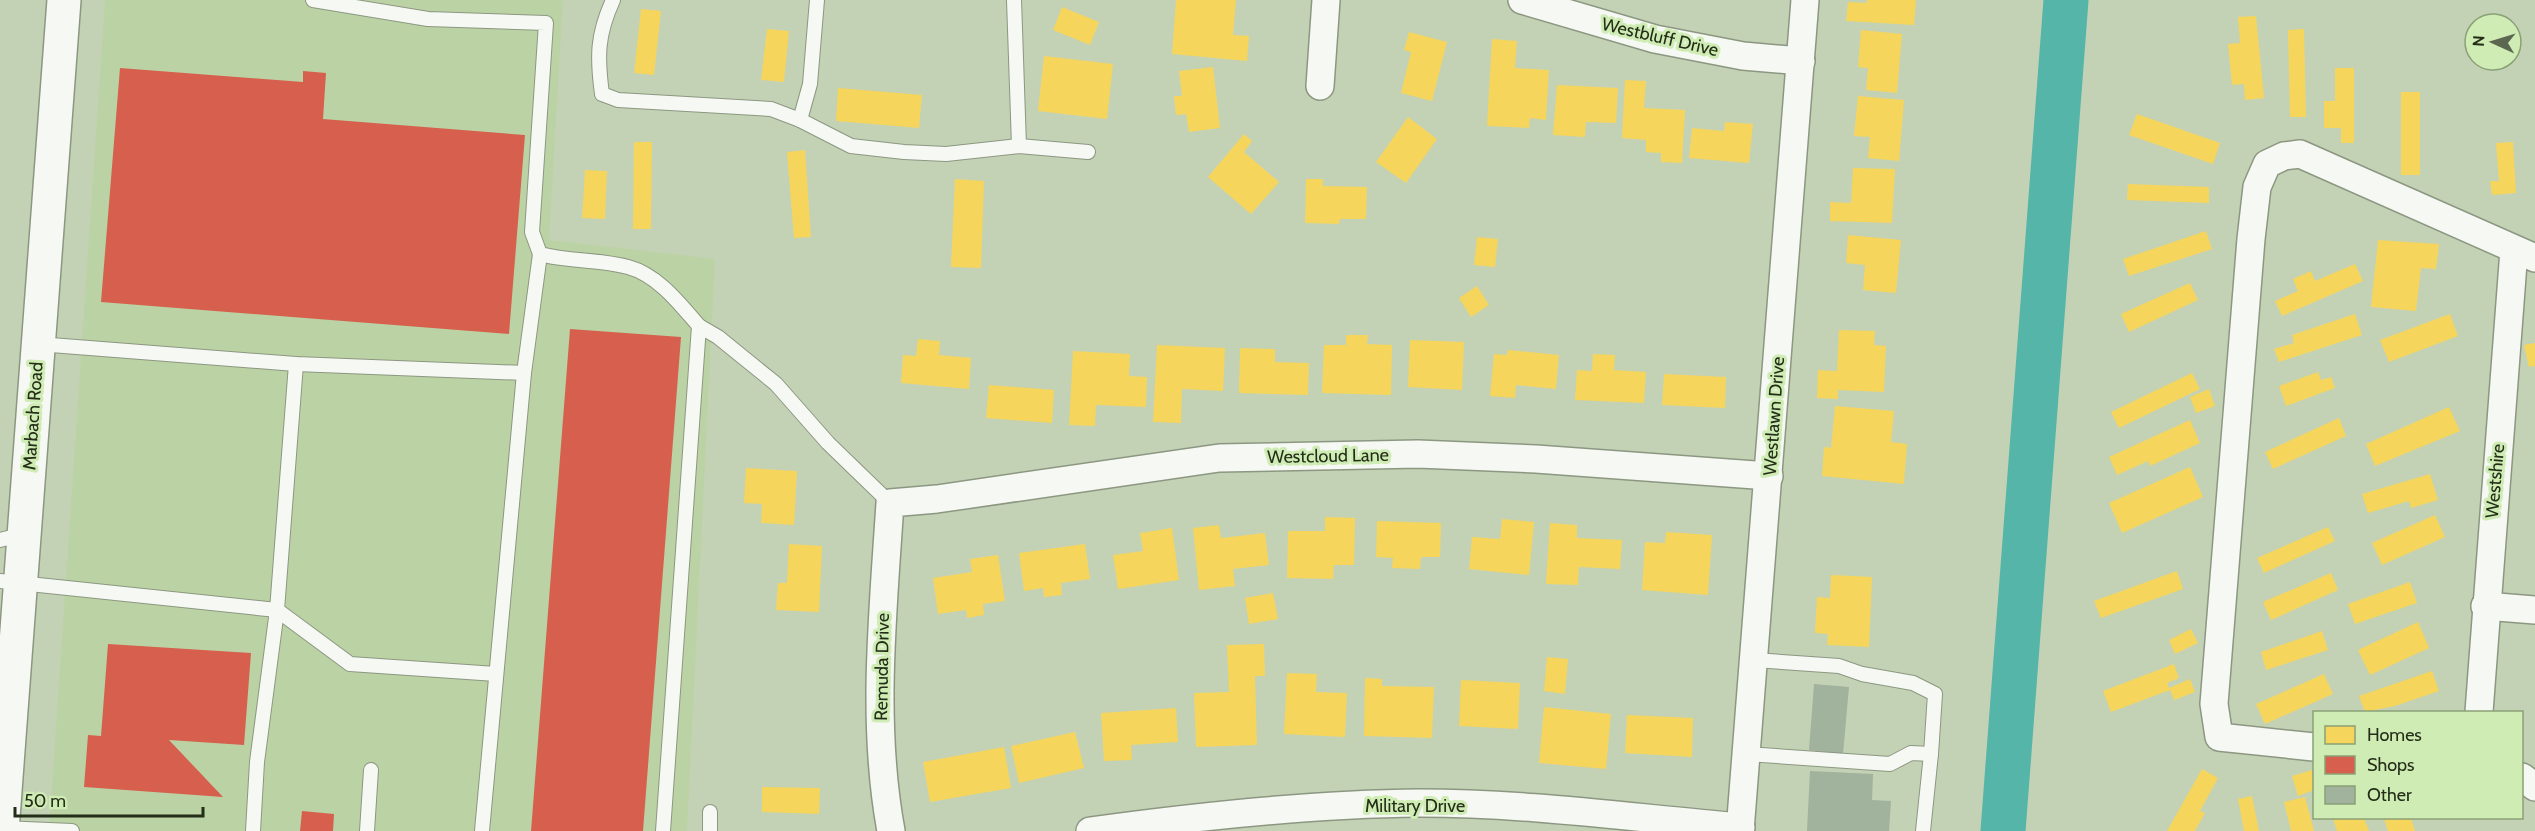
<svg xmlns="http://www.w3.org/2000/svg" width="2535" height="831" viewBox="0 0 2535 831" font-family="Cabin,sans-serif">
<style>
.built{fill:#bbd3a4}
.homes{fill:#f6d55c}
.shops{fill:#d6604d}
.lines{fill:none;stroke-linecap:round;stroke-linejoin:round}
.river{stroke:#55b5a8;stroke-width:45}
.building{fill:#a1b29d}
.lane-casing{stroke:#8c9781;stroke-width:16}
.street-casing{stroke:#8c9781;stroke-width:30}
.secondary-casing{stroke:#8c9781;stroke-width:36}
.lane{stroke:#f6f8f4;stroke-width:14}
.street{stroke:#f6f8f4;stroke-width:27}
.secondary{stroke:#f6f8f4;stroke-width:33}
.labels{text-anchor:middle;stroke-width:6;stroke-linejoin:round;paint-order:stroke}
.street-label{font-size:18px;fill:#232d18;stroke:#cfecb4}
</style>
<rect width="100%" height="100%" fill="#c3d2b5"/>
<polygon class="built" points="105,0 563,0 549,240 715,259 687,831 49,831"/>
<g class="homes">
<polygon points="1176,0 1236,0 1233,35 1249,36 1247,61 1172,54"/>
<polygon points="1867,0 1916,0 1914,25 1846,21 1848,2 1867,3"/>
<polygon points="1062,7 1099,22 1090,45 1053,30"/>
<polygon points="641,9 661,11 654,75 634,73"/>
<polygon points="2256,16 2264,98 2245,100 2244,84 2232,85 2228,44 2240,43 2238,17"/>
<polygon points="767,29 789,31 784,82 761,80"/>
<polygon points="2304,29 2306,117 2290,117 2288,30"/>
<polygon points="1861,30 1902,34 1897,93 1866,90 1868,68 1858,67"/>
<polygon points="1409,32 1447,42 1432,101 1401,93 1411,52 1404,50"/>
<polygon points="1492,39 1517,41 1515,68 1549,70 1546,120 1530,118 1529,128 1487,126"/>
<polygon points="1044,56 1113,64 1107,119 1038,111"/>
<polygon points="1213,67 1220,128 1189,132 1186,114 1176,115 1174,96 1182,96 1179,71"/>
<polygon points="2335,68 2354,68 2354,143 2341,143 2341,128 2324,128 2324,101 2335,101"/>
<polygon points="1625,80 1646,81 1644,108 1685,110 1682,163 1661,162 1661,153 1646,152 1646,140 1622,138"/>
<polygon points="1557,85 1618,88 1616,123 1586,122 1585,137 1553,135"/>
<polygon points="838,88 922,95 919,128 836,121"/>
<rect x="2401" y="92" width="19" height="83"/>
<polygon points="1858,96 1904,100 1899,161 1868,158 1870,137 1854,136"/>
<polygon points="2137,114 2220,143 2213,164 2129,135"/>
<polygon points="1408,117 1437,139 1406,183 1376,162"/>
<polygon points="1725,122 1753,124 1749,163 1689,158 1692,128 1724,131"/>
<polygon points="1244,134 1252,141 1244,152 1279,182 1251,214 1208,177"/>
<polygon points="634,142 652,142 651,229 633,229"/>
<polygon points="2513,142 2516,193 2492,195 2490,181 2499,181 2496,143"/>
<polygon points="805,150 811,237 794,238 787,152"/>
<polygon points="1853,168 1895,169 1892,223 1830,221 1830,202 1851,203"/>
<polygon points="585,170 607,171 605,219 582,218"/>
<polygon points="955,179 984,181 981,268 951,267"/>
<polygon points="1306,179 1323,179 1323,186 1367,187 1366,219 1340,219 1339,224 1305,223"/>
<polygon points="2128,184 2209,187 2209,203 2127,200"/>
<polygon points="2206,231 2212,249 2129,276 2123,259"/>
<polygon points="1848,235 1901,240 1896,293 1863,290 1865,265 1846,263"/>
<polygon points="1477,237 1498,239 1495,267 1474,265"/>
<polygon points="2378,240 2439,244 2436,269 2421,268 2416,311 2371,307"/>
<polygon points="2355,264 2363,281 2282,316 2275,301 2298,291 2293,279 2311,271 2315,281"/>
<polygon points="2190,283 2198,300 2129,332 2121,314"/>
<polygon points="1477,286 1489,305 1471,317 1459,298"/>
<polygon points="2355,314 2362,335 2279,362 2274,349 2294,343 2292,335"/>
<polygon points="2450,314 2458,336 2389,362 2380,340"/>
<polygon points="1839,330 1875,331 1874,345 1886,346 1884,392 1838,390 1838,399 1817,398 1818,370 1837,371"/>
<polygon points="1346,335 1368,335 1367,344 1392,345 1391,395 1322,393 1324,345 1346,345"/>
<polygon points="918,339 940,341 939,355 971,358 969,389 901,383 903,355 916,356"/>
<polygon points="1410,340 1464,342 1462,390 1408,387"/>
<polygon points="2535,343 2535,366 2529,367 2524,345"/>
<polygon points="1157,345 1225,348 1223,391 1182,389 1181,423 1153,422"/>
<polygon points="1240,348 1275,349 1275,362 1309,363 1308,395 1239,393"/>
<polygon points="1508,350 1559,355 1556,389 1516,385 1515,398 1490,396 1494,354 1507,355"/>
<polygon points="1073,351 1130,354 1129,376 1147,377 1146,407 1096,405 1095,426 1069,425"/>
<polygon points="1593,354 1615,355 1614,370 1646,372 1644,403 1575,400 1577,370 1592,371"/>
<polygon points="2318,372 2321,380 2331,377 2335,388 2286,406 2279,386"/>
<polygon points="2192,373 2200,389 2119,428 2111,412"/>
<polygon points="1664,374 1726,377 1725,408 1662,405"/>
<polygon points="989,385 1054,390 1052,423 986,418"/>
<polygon points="2209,389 2215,406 2196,413 2190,397"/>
<polygon points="1835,406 1894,411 1891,442 1907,444 1904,484 1822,476 1824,447 1831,448"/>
<polygon points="2449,407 2460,431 2375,466 2366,444"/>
<polygon points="2339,418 2346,436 2273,469 2265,452"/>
<polygon points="2190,420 2200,443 2150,466 2148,461 2117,475 2109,457"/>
<polygon points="2190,467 2203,497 2122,533 2109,503"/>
<polygon points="746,468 797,471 794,525 761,523 762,504 744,503"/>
<polygon points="2430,474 2438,500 2411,508 2409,501 2368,513 2362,494"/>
<polygon points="2435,515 2445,537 2382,565 2372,543"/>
<polygon points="1325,517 1355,518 1354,565 1334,565 1333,579 1287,578 1288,531 1325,531"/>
<polygon points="1502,519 1534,522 1529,575 1469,569 1472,537 1500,539"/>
<polygon points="1377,521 1441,523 1440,557 1421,557 1420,569 1392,568 1393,558 1376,557"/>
<polygon points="1550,523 1577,525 1577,538 1622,540 1620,569 1579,567 1578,585 1546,584"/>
<polygon points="1219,525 1221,538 1265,533 1269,565 1233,569 1235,586 1199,590 1193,528"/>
<polygon points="2328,527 2335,541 2264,573 2257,558"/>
<polygon points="1172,528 1179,580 1118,589 1113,555 1143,551 1140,533"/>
<polygon points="1666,532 1712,535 1708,595 1642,590 1645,542 1665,543"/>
<polygon points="789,544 822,546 819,612 776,610 778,583 787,583"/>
<polygon points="1085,544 1090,579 1061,583 1062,595 1044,597 1043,588 1024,591 1019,553"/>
<polygon points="998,555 1005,601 983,604 984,615 967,618 966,610 938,614 933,578 972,572 970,559"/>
<polygon points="2177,571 2183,589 2101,618 2094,601"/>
<polygon points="2331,573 2338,590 2271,620 2263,602"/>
<polygon points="1831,575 1872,577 1869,647 1827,645 1828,634 1815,633 1817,597 1830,598"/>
<polygon points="2410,582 2417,603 2355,624 2348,604"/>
<polygon points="1273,593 1278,619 1249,624 1245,598"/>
<polygon points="2418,622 2429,648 2370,675 2358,650"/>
<polygon points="2191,629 2198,643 2175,654 2169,640"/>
<polygon points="2322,631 2328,650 2266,670 2261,652"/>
<polygon points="1264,644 1265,676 1255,676 1257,745 1196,747 1194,693 1229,692 1227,645"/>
<polygon points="1547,657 1568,659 1565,694 1544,691"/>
<polygon points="2174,664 2179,678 2167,683 2169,688 2190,679 2195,692 2174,700 2170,690 2111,712 2103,691"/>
<polygon points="2432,671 2439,691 2395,706 2365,712 2359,696"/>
<polygon points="1287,673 1317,674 1316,692 1347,693 1345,737 1284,734"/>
<polygon points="2324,674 2333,694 2265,724 2256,704"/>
<polygon points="1365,678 1382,679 1382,686 1434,687 1432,738 1364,736"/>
<polygon points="1461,680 1520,683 1518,729 1459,726"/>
<polygon points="1544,707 1611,714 1606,769 1539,763"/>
<polygon points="1176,708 1178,742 1131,745 1132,760 1104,761 1101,713"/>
<polygon points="1627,715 1693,718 1692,757 1625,753"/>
<polygon points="1075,732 1084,768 1019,783 1011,746"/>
<polygon points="1004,747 1011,788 930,802 923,762"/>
<polygon points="2202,769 2218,778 2200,811 2205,813 2195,831 2167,831"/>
<polygon points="2312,770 2314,790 2298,796 2292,776"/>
<polygon points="762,787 820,788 819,814 762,812"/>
<polygon points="2252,796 2259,831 2244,831 2238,799"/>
<polygon points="2305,797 2314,831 2291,831 2284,802"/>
<polygon points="2333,818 2364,818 2369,831 2337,831"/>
<polygon points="2384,818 2411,818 2415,831 2388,831"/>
</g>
<g class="shops">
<polygon points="120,68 303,82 303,71 326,73 323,119 525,135 509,334 101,302"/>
<polygon points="570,329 681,337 643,831 531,831"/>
<polygon points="108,644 251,653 244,745 169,740 223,797 84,787 88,735 101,736"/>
<polygon points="302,811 334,814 333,831 300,831"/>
</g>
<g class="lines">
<polyline class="river" points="2003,831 2066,0"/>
</g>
<g class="building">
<polygon points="1814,684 1849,687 1843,754 1809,750"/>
<polygon points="1810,771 1873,774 1872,800 1891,801 1889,831 1807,831"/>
</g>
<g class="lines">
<defs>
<g id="lane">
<path d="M313,0l115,19 118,4 -14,209 8,22c29,8 59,5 88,13 30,8 52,37 71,59l-36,505"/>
<path d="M613,0c-16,35 -16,57 -11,94l16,6 153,9 29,11 51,26 53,6 42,2 73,-8 69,6"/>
<polyline points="1014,0 1019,146"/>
<polyline points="800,120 810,84 817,0"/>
<polyline points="699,326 718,337 776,384 828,443 890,503"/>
<polyline points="38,344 296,364 524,373"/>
<polyline points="0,540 24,534"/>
<polyline points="0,581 277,610 350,664 496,674"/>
<polyline points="1754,660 1839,666 1862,674 1913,683 1935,694 1931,754"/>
<polyline points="1747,754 1890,764 1911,753 1931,754 1923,831"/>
<polyline points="710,812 710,831"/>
<polyline points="2,828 72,831"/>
<polyline points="253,831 257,762 277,610 296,364"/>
<polyline points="367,831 371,770"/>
<polyline points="482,831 524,373 540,254"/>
</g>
<g id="street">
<polyline points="1522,0 1655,39 1743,56 1801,61"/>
<polyline points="1320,86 1326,0"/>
<polyline points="2485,606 2535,610"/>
<polyline points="2479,712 2514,250"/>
<polyline points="2314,747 2219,737 2214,704 2251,239 2257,187 2267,164 2284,156 2300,154 2535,258"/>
<polyline points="2522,777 2535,787"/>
<path d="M891,831c-20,-108 -8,-219 -1,-328l47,-4 282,-41 199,-4 118,5 233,17"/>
<path d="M1090,831c109,-15 220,-27 330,-28 107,0 214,15 321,24"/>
<polyline points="1740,831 1805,0"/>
</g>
<polyline id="secondary" points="2,831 64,0"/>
</defs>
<use href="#lane" class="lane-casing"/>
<use href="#street" class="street-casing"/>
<use href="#secondary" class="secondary-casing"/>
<use href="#lane" class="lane"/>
<use href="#street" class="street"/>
<use href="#secondary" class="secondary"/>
</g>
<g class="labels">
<g class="street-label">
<text transform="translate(1660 37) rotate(13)" y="6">Westbluff Drive</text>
<text transform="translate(33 416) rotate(-86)" y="6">Marbach Road</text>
<text transform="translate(1774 416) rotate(-86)" y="6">Westlawn Drive</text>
<text transform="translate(1328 456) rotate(-1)" y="6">Westcloud Lane</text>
<text transform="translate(2495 481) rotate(-85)" y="6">Westshire</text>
<text transform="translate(882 667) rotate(-89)" y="6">Remuda Drive</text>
<text x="1415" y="812">Military Drive</text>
</g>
</g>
<rect x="2313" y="711" width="210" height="108" fill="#cfecb4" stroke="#8aa076" stroke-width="1.5"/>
<rect x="2325" y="726" width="30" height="18" fill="#f6d55c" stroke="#8aa076" stroke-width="1.5"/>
<text x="2367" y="741" font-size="18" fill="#232d18">Homes</text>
<rect x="2325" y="756" width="30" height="18" fill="#d6604d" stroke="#8aa076" stroke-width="1.5"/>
<text x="2367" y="771" font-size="18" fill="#232d18">Shops</text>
<rect x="2325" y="786" width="30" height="18" fill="#a1b29d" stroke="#8aa076" stroke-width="1.5"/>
<text x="2367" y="801" font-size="18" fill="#232d18">Other</text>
<g transform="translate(2493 42) rotate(274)"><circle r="28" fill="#cfecb4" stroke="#8aa076" stroke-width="1.5"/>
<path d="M0-4.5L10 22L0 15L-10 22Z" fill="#5b674f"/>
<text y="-9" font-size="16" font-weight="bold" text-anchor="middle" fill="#232d18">N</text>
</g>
<path d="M15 807v9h188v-9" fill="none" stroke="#232d18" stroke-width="3"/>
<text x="24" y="807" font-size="18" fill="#232d18" stroke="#cfecb4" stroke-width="4.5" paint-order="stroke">50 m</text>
</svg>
